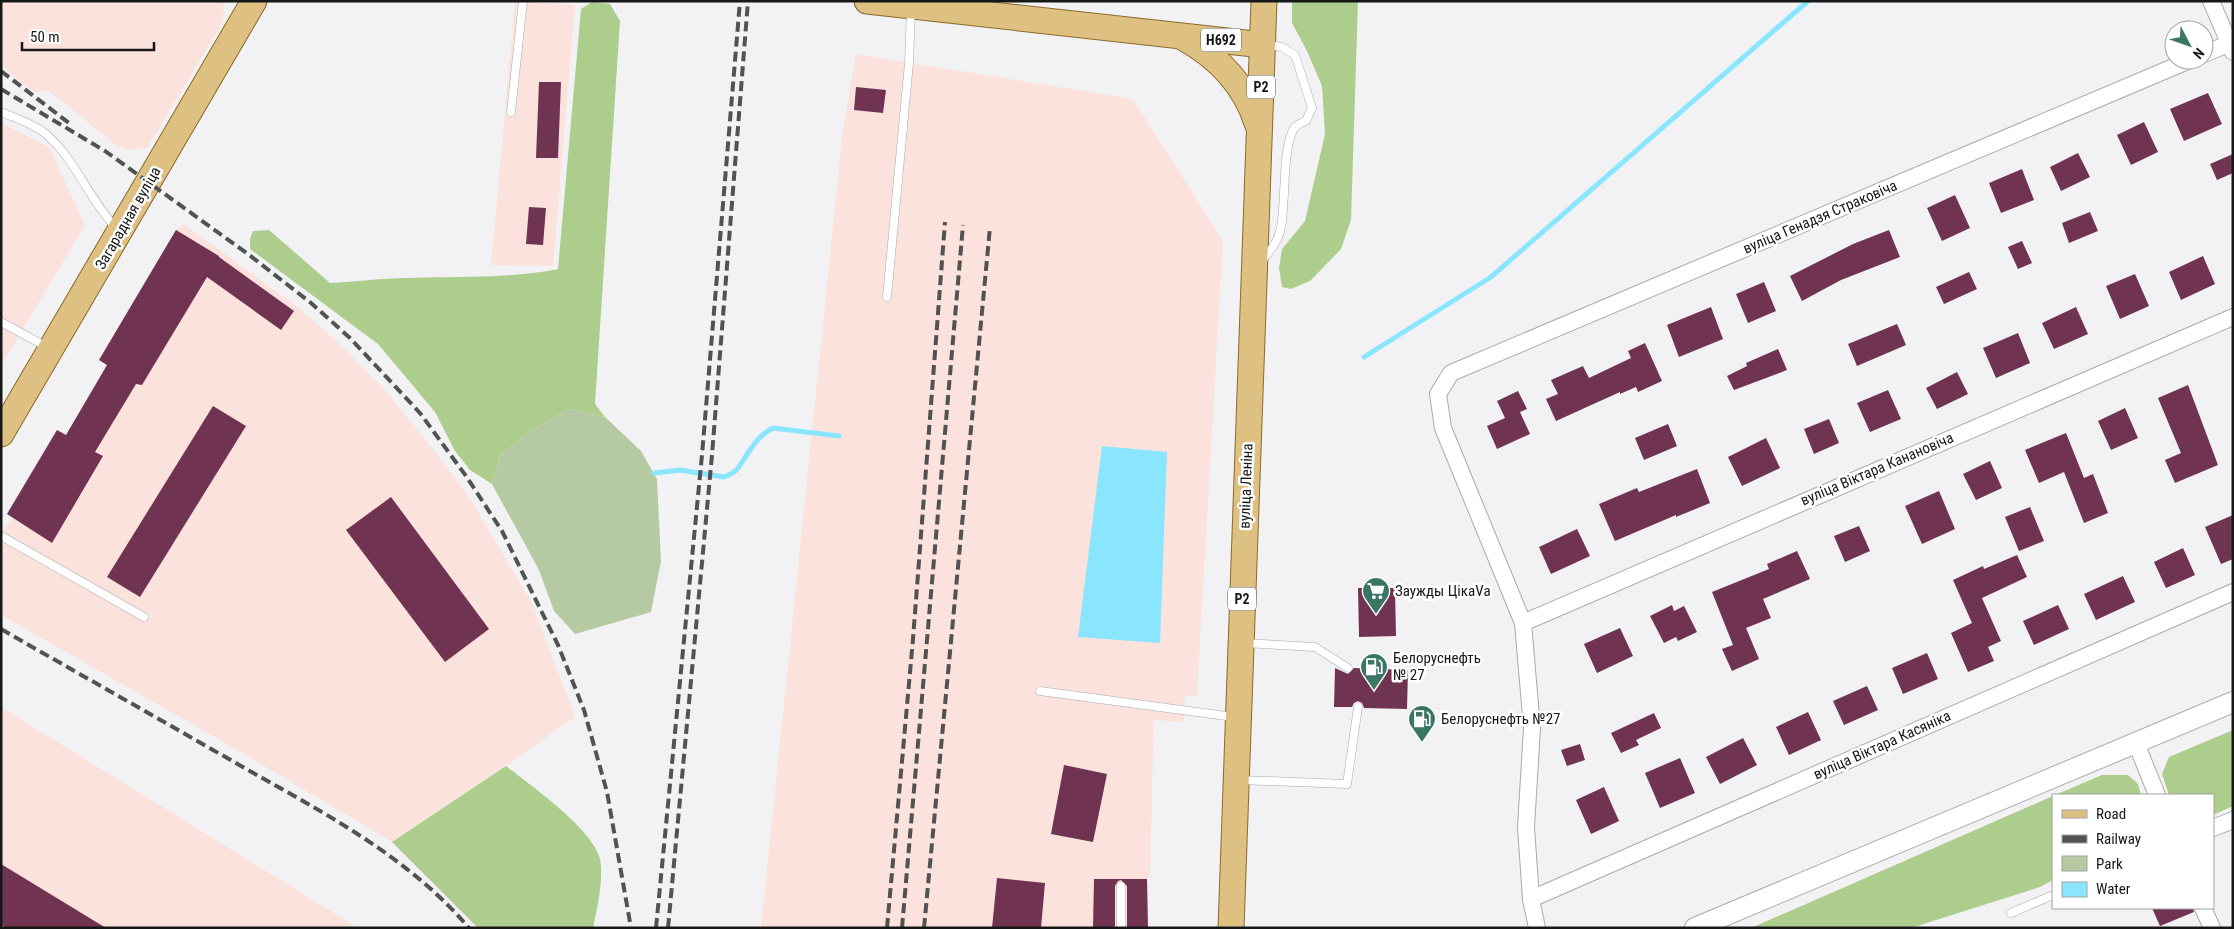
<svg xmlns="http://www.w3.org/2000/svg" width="2234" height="929" viewBox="0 0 2234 929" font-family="'Roboto Condensed',sans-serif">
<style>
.industrial{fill:#fce2dc}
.green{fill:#b5c9a2}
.forest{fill:#adcd8c}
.water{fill:#89e6fe}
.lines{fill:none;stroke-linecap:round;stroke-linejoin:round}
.stream{stroke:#89e6fe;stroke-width:5}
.building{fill:#703351}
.service-casing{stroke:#a9aaac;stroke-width:9}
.minor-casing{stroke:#a9aaac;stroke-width:18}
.tertiary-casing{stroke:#a9aaac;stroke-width:22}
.primary-casing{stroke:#8a6a26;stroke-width:27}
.service{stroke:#fff;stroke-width:8}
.minor{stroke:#fff;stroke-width:16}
.tertiary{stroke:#fff;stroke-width:20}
.primary{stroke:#dec182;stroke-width:25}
.rail{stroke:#515252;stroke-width:4;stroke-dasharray:10 5;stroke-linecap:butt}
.labels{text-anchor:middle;stroke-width:5;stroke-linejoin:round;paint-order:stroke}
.shield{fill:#fff;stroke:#5c5d5d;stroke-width:1}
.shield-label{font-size:14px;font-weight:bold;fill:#161717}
.street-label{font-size:15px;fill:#161717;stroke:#fff}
.poi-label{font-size:15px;fill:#161717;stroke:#fff;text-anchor:start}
</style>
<rect width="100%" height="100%" fill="#f2f2f4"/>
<g class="industrial">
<polygon points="1,1 224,1 223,22 147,148 127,150 117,146 48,90 34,93 1,66"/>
<polygon points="515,1 575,5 553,266 491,265"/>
<polygon points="856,54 1133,99 1223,241 1197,696 1185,695 1184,722 1154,720 1150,874 1147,879 1148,928 761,928 842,138"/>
<polygon points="1,123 49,147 85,225 1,366"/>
<polygon points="184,224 299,308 333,338 385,390 437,454 471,500 532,603 575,717 506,766 392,842 232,747 1,615 1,535 12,518 7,514 57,430 66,434 107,366 99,360 176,230"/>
<polygon points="1,707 358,928 1,928"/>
</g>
<polygon class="green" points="568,409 605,417 641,451 657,479 661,561 651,612 575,634 554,611 539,570 492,484 500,456 526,434"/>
<g class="forest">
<polygon points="1292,1 1358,1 1351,220 1341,249 1310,281 1291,289 1282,287 1279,268 1282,249 1305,221 1325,134 1322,86 1307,51 1292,23"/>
<path d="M592,2l18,2 10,17 -25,383 10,13 -37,-8 -42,25 -26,22 -8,28 -22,-14 -15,-19 -20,-39 -57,-68 -128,-95v-10l3,-8 16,-1 61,53c25,-1 51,-5 76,-5 51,-2 103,1 152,-9l23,-260z"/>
<polygon points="2233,730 2233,806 2213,815 2213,795 2169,795 2162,774 2169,757"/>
<path d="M506,766c25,20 87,63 94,93 4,17 -3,52 -7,69h-115l-86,-86z"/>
<polygon points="2102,775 2128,775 2138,784 2141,795 2055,795"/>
<polygon points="2053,796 2053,880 2040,887 1911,928 1751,928"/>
</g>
<polygon class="water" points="1102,446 1167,452 1160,643 1078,637"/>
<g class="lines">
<g class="stream">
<polyline points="1364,357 1491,277 1808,1"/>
<path d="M654,473l26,-3 44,7c5,-2 11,-5 14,-9 11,-15 17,-31 35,-40l66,8"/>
</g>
</g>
<g class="building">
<polygon points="539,82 561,82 558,158 536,158"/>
<polygon points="856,87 886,90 883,113 854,110"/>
<polygon points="2208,93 2222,124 2184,141 2170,109"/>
<polygon points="2144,122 2158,152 2131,165 2117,135"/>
<polygon points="2078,153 2090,177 2061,191 2050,167"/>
<polygon points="2233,154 2233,173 2217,180 2210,164"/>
<polygon points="2022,169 2034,200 2001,213 1989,183"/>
<polygon points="1955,195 1970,228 1942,241 1927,208"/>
<polygon points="529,207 546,208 543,245 526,244"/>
<polygon points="2090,212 2098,231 2069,243 2062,223"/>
<polygon points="176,230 219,256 219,257 294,311 281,330 207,277 142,385 136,384 95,452 103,456 52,543 7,514 57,430 66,435 107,365 99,360"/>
<polygon points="1889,230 1900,257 1841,280 1802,301 1790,276 1853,244"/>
<polygon points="2022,241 2032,263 2018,269 2008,247"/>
<polygon points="2203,256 2215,284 2181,300 2169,272"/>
<polygon points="1969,272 1977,289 1944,304 1936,287"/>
<polygon points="2135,274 2149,306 2120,319 2106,286"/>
<polygon points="1764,282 1776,311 1748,323 1736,294"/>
<polygon points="1711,307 1723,339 1679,357 1667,325"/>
<polygon points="2076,307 2088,334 2054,349 2042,323"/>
<polygon points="1897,324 1906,345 1857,366 1848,344"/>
<polygon points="2018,333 2030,363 1996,378 1983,348"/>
<polygon points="1645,343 1662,381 1638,392 1636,387 1620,394 1620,392 1556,421 1546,399 1558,394 1551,380 1583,366 1589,378 1631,358 1628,351"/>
<polygon points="1778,349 1787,370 1734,390 1727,376 1747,366 1746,363"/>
<polygon points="1957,372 1968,394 1937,409 1926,388"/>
<polygon points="2188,385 2218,465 2175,483 2165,460 2181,453 2158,398"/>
<polygon points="1888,390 1901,419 1870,432 1857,403"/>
<polygon points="1518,391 1527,409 1520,412 1530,434 1497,449 1487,426 1505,418 1497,401"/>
<polygon points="213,406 246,426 140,597 107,577"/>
<polygon points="2125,408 2138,438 2111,450 2098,421"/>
<polygon points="1829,419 1839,443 1814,454 1804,429"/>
<polygon points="1668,424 1677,446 1644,460 1635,438"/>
<polygon points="2066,433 2084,478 2093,474 2108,513 2084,523 2064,472 2039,483 2025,450"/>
<polygon points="1766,438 1780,468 1742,486 1728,457"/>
<polygon points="1990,461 2002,488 1976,500 1963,474"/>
<polygon points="1697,469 1710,503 1676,517 1676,515 1615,541 1599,504 1637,488 1639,492"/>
<polygon points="1939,491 1955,529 1922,544 1905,506"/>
<polygon points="391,497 489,629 445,662 346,530"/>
<polygon points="2030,507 2044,541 2019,551 2005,517"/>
<polygon points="2233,515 2233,559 2221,564 2205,527"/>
<polygon points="1859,526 1870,551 1845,562 1834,536"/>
<polygon points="1577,529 1590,556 1551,574 1539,547"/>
<polygon points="2183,548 2195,575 2166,588 2154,562"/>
<polygon points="1797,551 1810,579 1763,599 1771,618 1746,628 1759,659 1732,671 1722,649 1733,645 1712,592 1769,569 1767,564"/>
<polygon points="2017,555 2027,577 1982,598 2001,641 1988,647 1994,661 1968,672 1951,633 1972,623 1953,580 1983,566 1984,569"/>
<polygon points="2123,576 2135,602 2096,620 2084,594"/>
<polygon points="1358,588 1395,588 1396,636 1359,637"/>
<polygon points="1672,605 1674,611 1684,606 1697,632 1678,641 1676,637 1664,643 1650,616"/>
<polygon points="2058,605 2069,629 2034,645 2023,621"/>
<polygon points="1620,628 1633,656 1597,673 1584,644"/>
<polygon points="1927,653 1938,679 1903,694 1892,668"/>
<polygon points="1335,668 1348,674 1354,668 1408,670 1407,709 1364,708 1362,703 1358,701 1354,703 1352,707 1334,707"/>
<polygon points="1867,686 1878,710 1844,725 1833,701"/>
<polygon points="1808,712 1821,740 1789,755 1776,727"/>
<polygon points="1654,713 1661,728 1636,740 1639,745 1621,753 1611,733"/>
<polygon points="1743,738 1757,765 1720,784 1706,757"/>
<polygon points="1580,744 1585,760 1567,766 1561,750"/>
<polygon points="1680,758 1695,793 1660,808 1645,773"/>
<polygon points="1064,765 1107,774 1093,842 1051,834"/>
<polygon points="1604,787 1619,821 1591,834 1576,800"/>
<polygon points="1,864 106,928 6,928 1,925"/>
<polygon points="997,878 1045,883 1041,928 992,928"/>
<polygon points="1094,879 1147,879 1148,928 1127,928 1127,886 1121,880 1118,881 1115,886 1115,928 1093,928"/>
<polygon points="2152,908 2193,908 2194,912 2160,926"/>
</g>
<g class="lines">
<defs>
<g id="service">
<path d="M1,112c14,6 33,12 45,22 30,26 43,66 71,95"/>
<polyline points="511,112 523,1"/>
<path d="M1262,261c9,-11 17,-21 19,-34 5,-26 1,-74 12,-97 3,-5 7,-7 13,-9l6,-13 -17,-53 -13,-8 -15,-2"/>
<polyline points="887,297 909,63 911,10"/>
<polyline points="1,322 47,347"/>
<polyline points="1,536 144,617"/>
<polyline points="1244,643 1315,647 1348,668"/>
<polyline points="1040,691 1234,717"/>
<polyline points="1240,780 1347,784 1358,707"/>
<polyline points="2011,913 2053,895"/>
<polyline points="1121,928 1121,886"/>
</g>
<g id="minor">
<polyline points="2211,1 2233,52"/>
<polyline points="2204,54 2233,42"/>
<polyline points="1523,623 2233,317"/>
<polyline points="2136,743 2157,795"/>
<polyline points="2213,828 2233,820"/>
<polyline points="1531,899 2233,592"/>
<polyline points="2203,908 2212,928"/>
<polyline points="1537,928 1531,899 1526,827 1532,728 1523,623 1443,428 1438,394 1451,373 2190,60"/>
</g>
<polyline id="tertiary" points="1695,928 2233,702"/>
<g id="primary">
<polyline points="867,1 1263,45"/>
<path d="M1184,38c34,19 61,47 73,85"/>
<polyline points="1,434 254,1"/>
<polyline points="1231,928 1264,1"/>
</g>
</defs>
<use href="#service" class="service-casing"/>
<use href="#minor" class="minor-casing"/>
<use href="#tertiary" class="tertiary-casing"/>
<use href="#primary" class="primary-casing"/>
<use href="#service" class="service"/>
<use href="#minor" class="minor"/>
<use href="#tertiary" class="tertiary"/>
<use href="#primary" class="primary"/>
<g class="rail">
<polyline points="1,71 69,123"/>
<polyline points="1,89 105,151 248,254 311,303 350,338 420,413 466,476 502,531 558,645 584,710 607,792 631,928"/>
<path d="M1,629c80,46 160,91 240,137 81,46 167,90 228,162"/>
<polyline points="656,928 702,455 740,1"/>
<polyline points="668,928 712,455 748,1"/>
<polyline points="887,928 913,639 945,222"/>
<polyline points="902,928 963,225"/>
<polyline points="924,928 990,227"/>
</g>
</g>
<defs>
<symbol id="supermarket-pin" viewBox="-11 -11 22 30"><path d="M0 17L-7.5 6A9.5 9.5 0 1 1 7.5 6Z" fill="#397764" stroke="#fff"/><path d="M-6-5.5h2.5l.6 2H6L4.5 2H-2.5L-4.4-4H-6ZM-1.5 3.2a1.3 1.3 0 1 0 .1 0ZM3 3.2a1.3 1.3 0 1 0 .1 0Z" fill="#fff"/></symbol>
<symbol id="fuel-pin" viewBox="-11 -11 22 30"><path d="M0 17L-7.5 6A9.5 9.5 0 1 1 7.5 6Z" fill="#397764" stroke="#fff"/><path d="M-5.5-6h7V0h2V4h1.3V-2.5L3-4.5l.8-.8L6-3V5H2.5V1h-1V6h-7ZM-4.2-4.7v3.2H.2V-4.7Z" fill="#fff"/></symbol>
</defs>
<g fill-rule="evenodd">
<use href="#supermarket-pin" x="1360" y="575" width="32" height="43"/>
<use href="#fuel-pin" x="1358" y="651" width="32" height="43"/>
<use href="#fuel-pin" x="1406" y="703" width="32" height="43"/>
</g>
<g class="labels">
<g class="shield">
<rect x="1201" y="28.5" width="40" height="23" rx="4"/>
<rect x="1247" y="75.5" width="28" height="23" rx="4"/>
<rect x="1228" y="587.5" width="28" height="23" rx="4"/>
</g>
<g class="shield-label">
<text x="1221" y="45">Н692</text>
<text x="1261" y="92">Р2</text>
<text x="1242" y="604">Р2</text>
</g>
<g class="street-label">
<text transform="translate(1820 217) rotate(-23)" y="5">вуліца Генадзя Страковіча</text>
<text transform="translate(128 218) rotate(-60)" y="5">Загарадная вуліца</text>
<text transform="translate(1877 469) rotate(-23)" y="5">вуліца Віктара Канановіча</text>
<text transform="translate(1246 486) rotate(-88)" y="5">вуліца Леніна</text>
<text transform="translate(1882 745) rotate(-24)" y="5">вуліца Віктара Касяніка</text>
</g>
<g class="poi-label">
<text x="1395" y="596">Заужды ЦікаVа</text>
<text x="1393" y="663">Белоруснефть<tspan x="1393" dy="17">№ 27</tspan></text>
<text x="1441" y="724">Белоруснефть №27</text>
</g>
</g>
<rect width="2234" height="929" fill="none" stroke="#161717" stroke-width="5"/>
<rect x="2052" y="794" width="162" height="115" fill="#ffffff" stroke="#a2a2a2"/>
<rect x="2062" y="810" width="25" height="8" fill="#dec182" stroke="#a2a2a2"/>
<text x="2096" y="819" font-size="15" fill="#161717">Road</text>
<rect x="2062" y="835" width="25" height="8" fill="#515252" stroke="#a2a2a2"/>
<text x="2096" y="844" font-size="15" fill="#161717">Railway</text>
<rect x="2062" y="856" width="25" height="15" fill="#b5c9a2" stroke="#a2a2a2"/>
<text x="2096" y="869" font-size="15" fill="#161717">Park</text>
<rect x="2062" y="882" width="25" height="15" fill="#89e6fe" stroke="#a2a2a2"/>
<text x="2096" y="894" font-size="15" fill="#161717">Water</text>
<g transform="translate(2189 45) rotate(131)"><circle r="24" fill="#ffffff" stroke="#a2a2a2"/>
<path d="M0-4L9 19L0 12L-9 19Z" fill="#397764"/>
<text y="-8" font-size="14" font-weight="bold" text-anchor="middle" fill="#161717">N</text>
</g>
<path d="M22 42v8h132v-8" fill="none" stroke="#161717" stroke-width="2.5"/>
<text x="30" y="42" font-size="15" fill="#161717" stroke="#ffffff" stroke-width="4" paint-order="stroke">50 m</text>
</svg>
